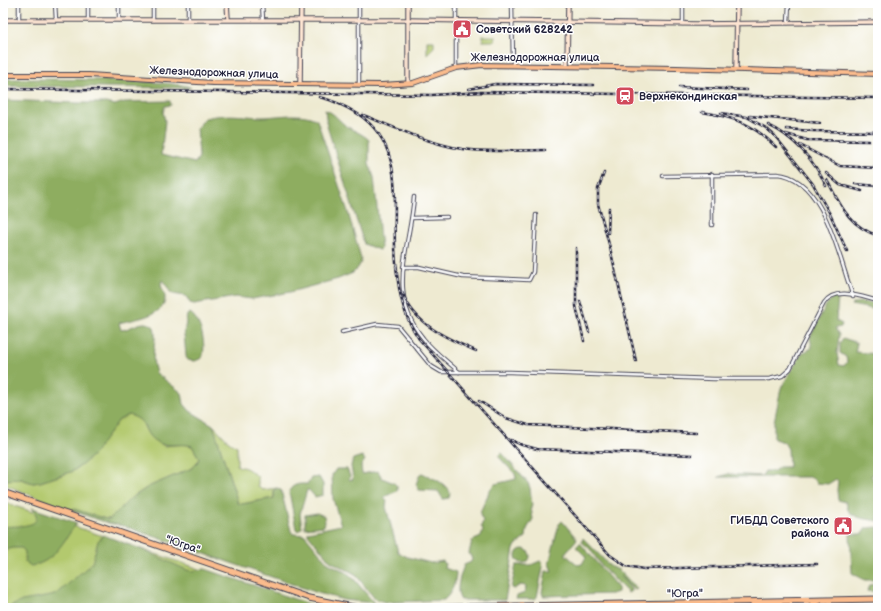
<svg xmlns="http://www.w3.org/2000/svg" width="881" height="611" viewBox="0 0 881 611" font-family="'Balsamiq Sans',sans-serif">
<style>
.green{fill:#b3c96e;stroke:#6a7654}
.forest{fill:#8ead61;stroke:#58684e}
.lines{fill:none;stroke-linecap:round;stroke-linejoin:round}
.street-casing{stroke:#414052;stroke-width:4.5}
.secondary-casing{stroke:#414052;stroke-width:5.5}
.primary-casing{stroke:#414052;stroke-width:6}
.highway-casing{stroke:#414052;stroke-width:7}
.street{stroke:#fff;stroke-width:2.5}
.secondary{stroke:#fde4d1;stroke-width:3.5}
.primary{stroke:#fabb8c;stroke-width:4}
.highway{stroke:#fabb8c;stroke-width:5}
.rail-casing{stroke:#22223b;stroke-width:2.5}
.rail{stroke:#fff;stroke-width:1;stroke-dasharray:3;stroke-linecap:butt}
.labels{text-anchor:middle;stroke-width:3;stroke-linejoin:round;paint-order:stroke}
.poi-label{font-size:11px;font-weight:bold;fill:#22223b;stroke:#fff;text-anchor:start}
.street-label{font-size:11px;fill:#22223b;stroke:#fff}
</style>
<rect width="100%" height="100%" fill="#fff"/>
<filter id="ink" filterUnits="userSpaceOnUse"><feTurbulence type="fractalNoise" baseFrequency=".025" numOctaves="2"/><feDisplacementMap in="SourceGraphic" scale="8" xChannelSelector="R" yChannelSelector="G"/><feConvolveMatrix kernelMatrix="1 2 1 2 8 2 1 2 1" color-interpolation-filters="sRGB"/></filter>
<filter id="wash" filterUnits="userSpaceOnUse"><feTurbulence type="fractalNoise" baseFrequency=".012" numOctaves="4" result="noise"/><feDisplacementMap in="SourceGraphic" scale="16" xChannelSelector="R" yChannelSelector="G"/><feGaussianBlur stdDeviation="0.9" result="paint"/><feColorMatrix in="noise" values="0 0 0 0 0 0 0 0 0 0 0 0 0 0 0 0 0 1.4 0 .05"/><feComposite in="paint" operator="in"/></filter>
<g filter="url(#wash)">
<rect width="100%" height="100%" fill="#eeead1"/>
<g class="green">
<rect x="483" y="36" width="12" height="5"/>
<polygon points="427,41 434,41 434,47 427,54"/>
<path d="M129,415c19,5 11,10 20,19 4,4 10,8 15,12l22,-2 6,2 7,12 -2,5 -4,5 -45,19 -18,12 -20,20h-4l-42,-11 -61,-24v-4l18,-1 12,4 7,-1 31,-10 11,-7 11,-11 26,-34z"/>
<path d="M213,425c8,8 14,17 24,21v19l3,2c8,0 11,5 18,10v9l4,4 15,-2 -3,2v8l-32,6 -4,-1z"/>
<polygon points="3,502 314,608 3,608"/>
</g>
<g class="forest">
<path d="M3,79c24,0 178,0 188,9l-188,-2z"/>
<path d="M3,100l75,3h28l9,2 9,-3 46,-1 1,4 -6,1 -2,6 2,9 -4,34 34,8 4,-6 -2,-29 8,-10c21,-5 35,-2 56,-1 17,0 41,-6 56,3l30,89 14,49v4l-3,6 -5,5 -15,6 -48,13 -38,7 -16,-2 -42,7 -4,-1 -4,-7c-22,-3 -11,-1 -24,-16 -3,7 3,11 3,18 1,18 -32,21 -46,25l2,7c11,-1 23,-13 33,-3 4,16 -5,26 2,46l26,20 2,11 6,7 23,14 25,78 4,1 32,-6v-8l3,-2 4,2 10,41 2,3 12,1 23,28 18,9 8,7 20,24 -30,-3 -26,-7 -194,-67 -16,-3 -38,-13 4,-1 32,10h4l20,-20 18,-12 44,-19 5,-5 2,-5 -7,-12c-13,-4 -26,3 -37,-5 -14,-9 -5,-20 -26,-26l-10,5 -25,34 -12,11 -11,7 -31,10 -7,1 -12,-4 -18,1z"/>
<path d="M325,110c10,3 13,10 20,15 8,6 17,8 24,15v24l5,13 7,71 -2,2 -15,-6 -37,-118z"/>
<path d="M833,297l5,1 -2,23 6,3 -1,3 -6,1 4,7 -2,18 2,12 5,1 3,-4 -1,-5 -6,-4v-10l3,-5 14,5 -2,9 23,2v124l-3,-4 -4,1 3,6h4v40c-9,-2 -24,-2 -30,-11 -1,-2 -1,-5 -2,-8l-8,-2 -1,-10 1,-9 -2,-2 -8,5 -11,-1 -5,-6h-94l10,-3 34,2 3,-5h9l5,-4h10l-1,-18 -4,-7 -10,-3v-17l7,-34 21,-35 10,-5 -2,-11 16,-32z"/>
<polygon points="860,302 878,303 878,310 851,305 854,303"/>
<path d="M190,313c11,7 17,33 12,45l-7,3 -8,-1 -1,-4 -2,-22 3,-19z"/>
<path d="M502,453l26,30 2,5 2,17 -1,3 2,11 -6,10 -1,8 -10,8 -2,4 -9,51h-44c-7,-9 0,-26 3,-35l7,-3 1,-3 -3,-6 3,-12 9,-4 2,-8 -2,-2 2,-6 -3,-6 1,-5 10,-22 4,-4 21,-5 -1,-5 -17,-18z"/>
<path d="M362,456l3,4 -4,6 1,8 16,-3 4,7 12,5 3,3v5l-13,6 3,3 -1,7 12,45 9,5 24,6 12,-2 2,3 -1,4 12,4c0,10 -4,21 -12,28l-48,2h-11l-10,-3 -20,-25 -25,-13 -22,-27v-2l33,-7 -8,-26 -1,-24 4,-6h11l3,7 -1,3 2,1 2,-1 -2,-13 2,-7z"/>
<path d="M422,473c10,5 21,8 28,19l-1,6 -6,1 -5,-8 -19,-1 -3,-6 4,-10z"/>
<path d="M319,477l4,7v11l-8,2 -6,-7h-2l-7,24 2,14 -4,3 -2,-2 -7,-38c5,-8 11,-7 19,-7l3,-6z"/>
<path d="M32,508l45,15c-14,18 -22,39 -46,43l-6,-4v-10l-3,-4h-9l-10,3v-24c9,-2 46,3 29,-19z"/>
<polygon points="317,513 324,516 325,522 324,526 305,528 305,515"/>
<polygon points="562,521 577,539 566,552 566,555 578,565 582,564 586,557 576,547 580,543 618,588 618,592 612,594 543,596 542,592 546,571 552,571 549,564 559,524"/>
<polygon points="878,527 878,580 864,580 852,573 850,534 862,534 866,528"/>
<polygon points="103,535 138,548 187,570 191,571 205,569 321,608 7,608 22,601 51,596 57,594 92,563 98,541"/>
<polygon points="583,538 611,567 619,570 637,589 634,590 620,576 631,589 631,591 628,593 600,564 590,549 582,542"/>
<circle cx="523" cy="556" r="7"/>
<polygon points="540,561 542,562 543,567 537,597 535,599 516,599 517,596 525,593 526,586 520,585 514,589 511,588 516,565 531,565"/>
<polygon points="878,584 878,592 867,591 869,585"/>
</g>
</g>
<g filter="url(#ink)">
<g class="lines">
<defs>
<g id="street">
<polyline points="19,3 19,20"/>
<polyline points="55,3 56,20"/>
<polyline points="88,3 88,20"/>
<polyline points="153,3 153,20"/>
<polyline points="188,3 188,19"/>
<polyline points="262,3 263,20"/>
<polyline points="512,3 513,65"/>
<polyline points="119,20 119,3"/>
<polyline points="788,23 789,3"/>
<polyline points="683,24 683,3"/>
<polyline points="456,68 456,3"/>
<polyline points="359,85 359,3"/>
<polyline points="712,174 712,225"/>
<path d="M663,176l114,-2c48,3 62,86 76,122"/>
<path d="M414,197c-4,51 -28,97 9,141 10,13 24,23 36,34"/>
<polyline points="412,218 447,217"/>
<polyline points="403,267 419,267 463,277 529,280 533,272 536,215"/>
<path d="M342,332l35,-8 21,2 33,40 10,6h69l204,7h55l13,-3 8,-7 34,-66c11,-17 38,-6 54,-2"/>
</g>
<g id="secondary">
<polyline points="227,3 228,19"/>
<polyline points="408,3 408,83"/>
<polyline points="3,20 408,20 697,24 878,22"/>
<polyline points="567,66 568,3"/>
<polyline points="736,69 737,3"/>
<polyline points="300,84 301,3"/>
</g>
<polyline id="primary" points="3,75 89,75 213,83 382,85 413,83 456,68 482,65 676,68 878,74"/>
<g id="highway">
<polyline points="3,492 309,598 358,608"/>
<polyline points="753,604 777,608"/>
<polyline points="418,608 878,599"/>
<polyline points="811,608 814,603 819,601"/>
</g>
</defs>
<use href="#street" class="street-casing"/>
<use href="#secondary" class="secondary-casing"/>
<use href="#primary" class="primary-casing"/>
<use href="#highway" class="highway-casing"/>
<use href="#street" class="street"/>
<use href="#secondary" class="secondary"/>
<use href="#primary" class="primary"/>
<use href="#highway" class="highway"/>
<defs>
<g id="rail">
<polyline points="679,87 747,90"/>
<polyline points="3,89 432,95 481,92 878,98"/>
<polyline points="469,89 495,84 593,85"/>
<path d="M319,97c14,3 26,9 39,17 54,36 30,102 39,156"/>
<path d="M702,112c32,5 51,12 74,35"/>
<polyline points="721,113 747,117 766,128 775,136 813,184 830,214 847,251"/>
<path d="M363,115c32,13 65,28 99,34 27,4 56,1 83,1"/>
<polyline points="750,116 820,123"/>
<path d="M768,125c25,11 47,36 58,61"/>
<polyline points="786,129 813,131 878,132"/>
<polyline points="786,134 807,140 869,141"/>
<polyline points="800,145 840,166 877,168"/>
<polyline points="604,173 598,189 598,204 610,248 636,361"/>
<polyline points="826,173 840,185 862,191"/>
<path d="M827,180c14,26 21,45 51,56"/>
<polyline points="855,184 878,186"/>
<polyline points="608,233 609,208"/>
<polyline points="576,248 576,306 584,341"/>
<path d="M396,266c3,27 7,50 23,73l191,216 16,11 18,3 173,-5"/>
<path d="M402,292c13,33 44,46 74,59"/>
<polyline points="580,301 589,332"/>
<polyline points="479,401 506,418 528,425 696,433"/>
<polyline points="511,440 522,445 537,449 692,455"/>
</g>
</defs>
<use href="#rail" class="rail-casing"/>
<use href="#rail" class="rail"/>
</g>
</g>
<defs>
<symbol id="civic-square" viewBox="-11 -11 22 22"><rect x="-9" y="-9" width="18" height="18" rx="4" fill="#d1495b" stroke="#fff"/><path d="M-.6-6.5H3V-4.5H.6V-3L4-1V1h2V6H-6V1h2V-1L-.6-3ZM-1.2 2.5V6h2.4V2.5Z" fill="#fff"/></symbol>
<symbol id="station-square" viewBox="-11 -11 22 22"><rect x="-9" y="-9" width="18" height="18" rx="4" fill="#d1495b" stroke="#fff"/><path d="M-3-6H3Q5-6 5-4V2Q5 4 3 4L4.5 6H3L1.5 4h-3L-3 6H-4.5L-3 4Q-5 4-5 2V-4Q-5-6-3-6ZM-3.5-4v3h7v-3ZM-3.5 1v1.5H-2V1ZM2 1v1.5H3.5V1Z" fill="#fff"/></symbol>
</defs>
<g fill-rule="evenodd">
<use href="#civic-square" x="451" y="18" width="22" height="22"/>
<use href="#station-square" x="614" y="85" width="22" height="22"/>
<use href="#civic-square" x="832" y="515" width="22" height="22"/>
</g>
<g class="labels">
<g class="poi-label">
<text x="476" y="33">Советский 628242</text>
<text x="639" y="100">Верхнекондинская</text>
<text x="829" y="524" text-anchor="end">ГИБДД Советского<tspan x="829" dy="13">района</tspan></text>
</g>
<g class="street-label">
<text x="535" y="61">Железнодорожная улица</text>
<text transform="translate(214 72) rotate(2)" y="4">Железнодорожная улица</text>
<text transform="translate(183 544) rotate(19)" y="4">"Югра"</text>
<text transform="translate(685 593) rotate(-1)" y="4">"Югра"</text>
</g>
</g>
<rect width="881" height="611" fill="none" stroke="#fff" stroke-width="16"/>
</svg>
